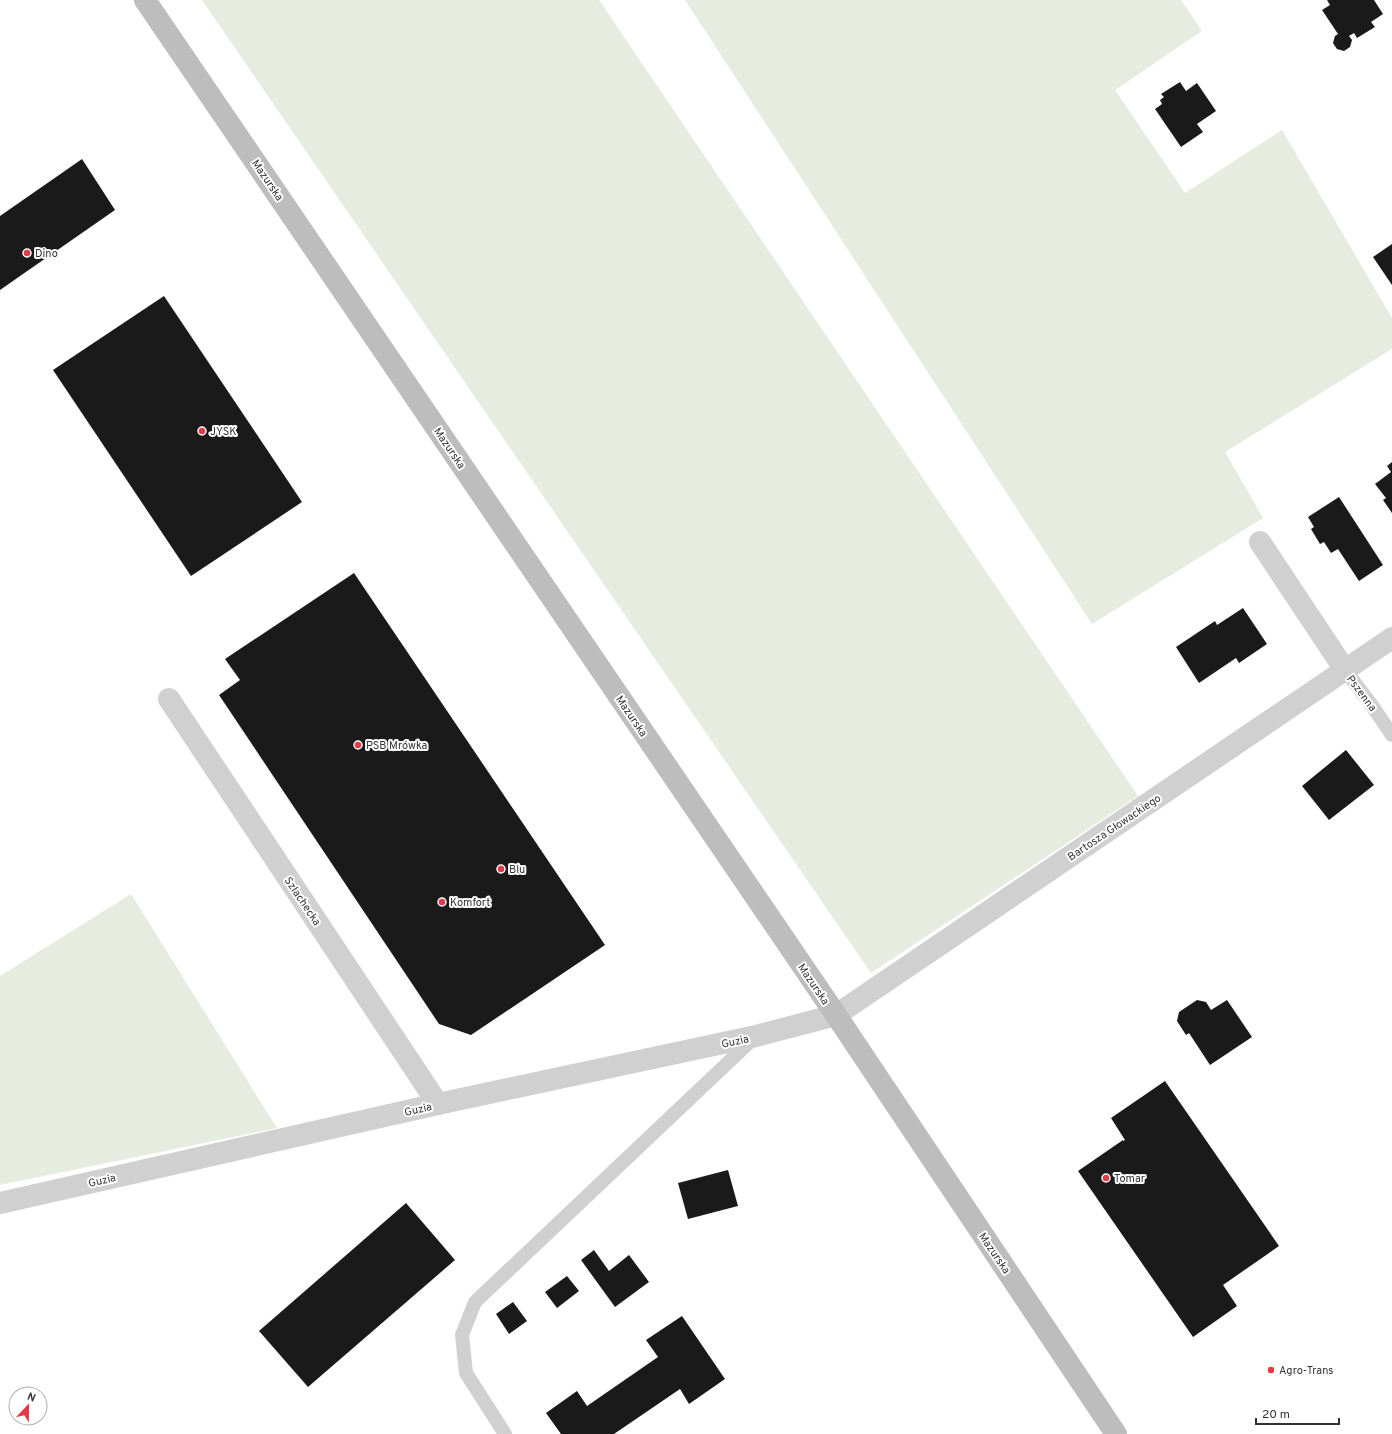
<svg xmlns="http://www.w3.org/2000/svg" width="1392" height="1434" viewBox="0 0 1392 1434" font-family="Overpass,sans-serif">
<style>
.green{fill:#e6ecdf}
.building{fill:#1a1a1a}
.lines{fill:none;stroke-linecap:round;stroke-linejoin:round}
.lane{stroke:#d0d0d0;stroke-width:14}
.street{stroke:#d0d0d0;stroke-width:22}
.secondary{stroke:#bdbdbd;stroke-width:22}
.poi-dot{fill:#e63946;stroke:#fff;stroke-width:1.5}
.labels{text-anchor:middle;stroke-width:4;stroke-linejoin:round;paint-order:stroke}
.street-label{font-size:11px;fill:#333;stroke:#fff}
.poi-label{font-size:11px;fill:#333;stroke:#fff;text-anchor:start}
</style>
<rect width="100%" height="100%" fill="#fff"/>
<g class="green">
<polygon points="202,0 599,0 1138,796 871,973"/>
<polygon points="685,0 1181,0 1202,31 1115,90 1185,193 1282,130 1392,318 1392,349 1225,452 1263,518 1092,624"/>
<polygon points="131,894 277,1128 0,1185 0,976"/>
</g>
<g class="building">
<polygon points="1327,0 1374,0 1383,14 1371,22 1375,27 1357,38 1354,33 1349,36 1352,40 1350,47 1344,51 1337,49 1333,43 1335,36 1338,34 1322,10 1330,5"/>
<polygon points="1180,82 1186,91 1197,83 1216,111 1197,124 1203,132 1181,147 1155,109 1162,104 1160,100 1164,97 1161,94"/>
<polygon points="82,159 115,210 0,290 0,216"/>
<polygon points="1392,244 1392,285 1373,257"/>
<polygon points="164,296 302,502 191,576 53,370"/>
<polygon points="1392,462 1392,513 1383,500 1386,498 1375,484 1391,472 1387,466"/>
<polygon points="1339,497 1383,565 1359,581 1338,549 1331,553 1324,542 1320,544 1311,529 1314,527 1308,517"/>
<polygon points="354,573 605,945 471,1035 439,1024 219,695 240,680 225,659"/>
<polygon points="1243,608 1267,644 1239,663 1236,658 1199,683 1176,647 1215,621 1217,625"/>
<polygon points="1346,750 1374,785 1329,820 1302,786"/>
<polygon points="1197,1000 1206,1002 1211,1010 1227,1000 1252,1037 1210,1065 1189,1033 1186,1035 1177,1021 1179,1012"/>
<polygon points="1165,1081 1279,1246 1223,1285 1237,1306 1193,1337 1078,1171 1123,1140 1123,1141 1125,1140 1111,1118"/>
<polygon points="728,1170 738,1206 688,1219 678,1183"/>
<polygon points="406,1203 455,1260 308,1387 259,1331"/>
<polygon points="594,1250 609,1271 629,1255 649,1282 615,1307 581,1260"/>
<polygon points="567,1276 579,1291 557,1308 545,1292"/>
<polygon points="513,1302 527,1321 509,1334 496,1314"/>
<polygon points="682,1316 725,1379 689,1404 680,1389 614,1434 561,1434 546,1413 577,1391 587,1406 658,1357 646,1340"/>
</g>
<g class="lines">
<g class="lane">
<polyline points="1345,670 1371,704 1392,735"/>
<polyline points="505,1434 466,1373 462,1335 475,1302 755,1037"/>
</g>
<g class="street">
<polyline points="1260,542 1345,670"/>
<polyline points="169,699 438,1104"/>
<polyline points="0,1203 438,1104 756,1036 836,1015 1392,638"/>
</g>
<polyline class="secondary" points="145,0 836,1015 1116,1434"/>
</g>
<g class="poi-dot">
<circle cx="27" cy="253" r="4"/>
<circle cx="202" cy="431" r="4"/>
<circle cx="358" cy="745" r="4"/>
<circle cx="501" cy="869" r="4"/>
<circle cx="442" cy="902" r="4"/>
<circle cx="1106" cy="1178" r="4"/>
<circle cx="1271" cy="1370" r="4"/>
</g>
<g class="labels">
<g class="street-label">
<text transform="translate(268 180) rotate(56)" y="4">Mazurska</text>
<text transform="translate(450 448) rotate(56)" y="4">Mazurska</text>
<text transform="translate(1362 693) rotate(53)" y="4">Pszenna</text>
<text transform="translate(632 716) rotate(56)" y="4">Mazurska</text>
<text transform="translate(1114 827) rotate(-34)" y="4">Bartosza Głowackiego</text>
<text transform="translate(303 901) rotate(56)" y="4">Szlachecka</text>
<text transform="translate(814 984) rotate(56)" y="4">Mazurska</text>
<text transform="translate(735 1041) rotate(-12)" y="4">Guzia</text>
<text transform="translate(418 1109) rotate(-13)" y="4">Guzia</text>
<text transform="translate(102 1180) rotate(-13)" y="4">Guzia</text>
<text transform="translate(995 1253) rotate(56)" y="4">Mazurska</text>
</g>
<g class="poi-label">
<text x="35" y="257">Dino</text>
<text x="210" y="435">JYSK</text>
<text x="366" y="749">PSB Mrówka</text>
<text x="509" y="873">Blu</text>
<text x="450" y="906">Komfort</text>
<text x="1114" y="1182">Tomar</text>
<text x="1279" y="1374">Agro-Trans</text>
</g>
</g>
<g transform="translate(28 1406) rotate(22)"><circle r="19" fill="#ffffff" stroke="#adadad"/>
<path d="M0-3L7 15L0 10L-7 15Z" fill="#e63946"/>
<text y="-6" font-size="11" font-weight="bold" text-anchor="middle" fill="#333333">N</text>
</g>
<path d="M1256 1418v6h83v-6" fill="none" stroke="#333333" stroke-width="2"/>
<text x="1262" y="1418" font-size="12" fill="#333333" stroke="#ffffff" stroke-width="3" paint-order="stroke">20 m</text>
</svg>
